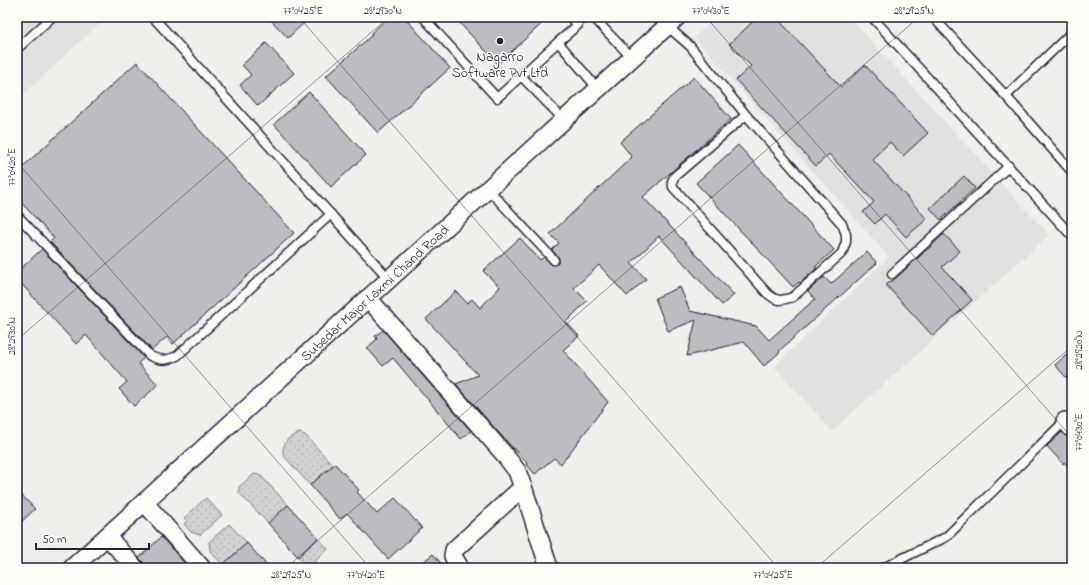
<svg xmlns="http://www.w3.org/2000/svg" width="1089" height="585" viewBox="0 0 1089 585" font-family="'Indie Flower',sans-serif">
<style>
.built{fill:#e0e0df}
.garden{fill:url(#garden-dots);stroke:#7a7a86}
.building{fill:#bcbcc0;stroke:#22223b}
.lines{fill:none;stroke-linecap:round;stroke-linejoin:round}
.lane-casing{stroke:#22223b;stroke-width:11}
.street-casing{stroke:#22223b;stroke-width:20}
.lane{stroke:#fdfcf7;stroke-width:8}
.street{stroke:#fdfcf7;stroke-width:17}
.ticks{fill:none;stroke:#22223b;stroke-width:1;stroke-opacity:0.45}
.poi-dot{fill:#22223b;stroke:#fdfcf7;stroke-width:1.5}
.labels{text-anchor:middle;stroke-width:3;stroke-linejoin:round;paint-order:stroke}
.poi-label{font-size:14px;fill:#22223b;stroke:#fdfcf7}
.street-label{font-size:14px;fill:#22223b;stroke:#fdfcf7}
.neatline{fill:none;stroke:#22223b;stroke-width:1.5}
.ticks-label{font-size:10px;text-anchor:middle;fill:#22223b}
</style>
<defs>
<pattern id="garden-dots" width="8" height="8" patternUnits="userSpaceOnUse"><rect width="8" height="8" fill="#d2d1d1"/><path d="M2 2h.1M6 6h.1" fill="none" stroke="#b4b3b4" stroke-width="1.8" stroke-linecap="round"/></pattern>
</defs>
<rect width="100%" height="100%" fill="#f0efec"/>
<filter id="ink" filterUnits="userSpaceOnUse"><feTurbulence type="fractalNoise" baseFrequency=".025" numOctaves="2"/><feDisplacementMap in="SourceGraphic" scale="8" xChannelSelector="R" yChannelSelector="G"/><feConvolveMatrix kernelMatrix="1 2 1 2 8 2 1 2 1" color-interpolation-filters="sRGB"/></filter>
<g filter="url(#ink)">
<g class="built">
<polygon points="17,17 107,17 17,100"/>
<polygon points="717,17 849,17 1049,235 832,431 774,366 889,257 694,37"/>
</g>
<g class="garden">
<path d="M300,433l5,2 28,30 -23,20 -27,-30c-1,-12 5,-19 17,-22z"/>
<polygon points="254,474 260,475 288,505 268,523 239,493 239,487"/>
<polygon points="206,498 222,515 200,535 191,532 184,524 187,521 184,518"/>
<polygon points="229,524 247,543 223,565 210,551 209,542"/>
<polygon points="318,538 328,549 308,568 298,557"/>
</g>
<g class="building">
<polygon points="268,17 310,17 288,38"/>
<polygon points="389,17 404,17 450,68 378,133 326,76 372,35 371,33"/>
<polygon points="454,17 549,17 498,64"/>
<polygon points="758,17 776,17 841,87 865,65 928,133 903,156 890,142 872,159 927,219 906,237 885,214 875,224 863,212 874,202 829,154 816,166 736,80 751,66 729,44"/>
<polygon points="266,43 294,73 258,106 240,85 251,75 242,65"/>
<polygon points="137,62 294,233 173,344 167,337 152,350 50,242 54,238 17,198 17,172"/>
<polygon points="694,77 731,119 643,197 734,295 722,305 659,236 631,263 646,279 627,296 599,265 574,288 587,301 566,322 579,336 563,350 608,402 561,464 554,458 535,474 526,464 527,463 499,433 456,384 478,375 426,319 456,291 467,303 472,299 480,308 500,287 483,271 520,238 540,260 544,257 552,265 557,264 559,261 559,258 552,250 559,243 550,234 632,157 620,142"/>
<polygon points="309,92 366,155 331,187 274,124"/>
<polygon points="738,145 834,250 815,267 817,268 800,283 799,282 793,287 696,183"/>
<polygon points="964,176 975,188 941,220 930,208"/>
<polygon points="944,234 960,251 942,267 972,300 933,336 886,285 896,278"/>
<polygon points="42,249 144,358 138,363 158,385 134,406 119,389 127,382 86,335 76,344 17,279 17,272"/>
<polygon points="867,252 877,263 779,351 780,352 764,366 744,342 687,356 696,320 668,331 655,298 680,287 690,311 756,326 769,340 815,299 808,291 824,277 831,284"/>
<polygon points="383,330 471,431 461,439 393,358 383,366 367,348 377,339 375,336"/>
<polygon points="1072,350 1072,384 1055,365"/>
<polygon points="1062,432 1068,438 1072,439 1072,471 1064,462 1063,464 1047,446"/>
<polygon points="335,464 359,490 357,492 377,514 395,498 422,528 388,559 347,513 340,519 310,485"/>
<polygon points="17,490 35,509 17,526"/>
<polygon points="288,505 318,538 298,557 268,523"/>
<polygon points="161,537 189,568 145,568 143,562 139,558"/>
<polygon points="247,543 269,568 219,568"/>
<polygon points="433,554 445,568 415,568"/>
</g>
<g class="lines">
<defs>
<g id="lane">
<polyline points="153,17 389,279"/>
<polyline points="423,17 497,98 521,76"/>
<polyline points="593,17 632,58"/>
<polyline points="872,17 1072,236"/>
<polyline points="933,17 1006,96 1072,172"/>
<path d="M667,26l23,20 56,69 96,109 4,10v8l-4,11 -49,44c-13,4 -16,5 -26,-4l-94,-106 -1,-6 3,-5 71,-61"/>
<polyline points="558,42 578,25 570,17"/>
<polyline points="17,49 52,17"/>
<polyline points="1006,96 1072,32"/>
<polyline points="564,120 521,76 558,42 598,89"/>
<polyline points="488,189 554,260"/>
<path d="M17,215l133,141c12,5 15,5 27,0l154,-142"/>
<polyline points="892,274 1009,166"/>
<polyline points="883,568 946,537 1072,414"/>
</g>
<g id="street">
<polyline points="368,298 504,454 517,471 525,493 549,568"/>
<polyline points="1065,421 1072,429"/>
<polyline points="144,502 202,568"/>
<polyline points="107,536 135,568"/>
<path id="s1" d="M72,568l605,-551"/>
<polyline points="460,568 453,556 454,550 523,487"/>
</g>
</defs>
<use href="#lane" class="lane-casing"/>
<use href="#street" class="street-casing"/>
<use href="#lane" class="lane"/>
<use href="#street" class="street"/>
</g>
</g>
<path class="ticks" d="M299,17l479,551M706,17l366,421M17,162l353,406M17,340l372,-323M286,568l633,-551M816,568l256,-222"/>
<circle class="poi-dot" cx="500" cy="41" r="4"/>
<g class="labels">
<g class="poi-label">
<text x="500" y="61">Nagarro<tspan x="500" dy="16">Software Pvt Ltd</tspan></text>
</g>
<g class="street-label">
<text dy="5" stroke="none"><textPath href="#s1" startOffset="409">Subedar Major Laxmi Chand Road</textPath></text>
</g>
</g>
<rect width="1089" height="585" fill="none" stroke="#fdfcf7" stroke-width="44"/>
<path d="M36 543v6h113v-6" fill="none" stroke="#22223b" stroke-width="2"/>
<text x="42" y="543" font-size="12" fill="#22223b" stroke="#fdfcf7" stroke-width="3" paint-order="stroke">50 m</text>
<rect x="22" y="22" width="1045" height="541" class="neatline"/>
<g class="ticks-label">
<text x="303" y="14">77°04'25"E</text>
<text x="383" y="14">28°29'30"N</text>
<text x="711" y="14">77°04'30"E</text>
<text x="914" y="14">28°29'25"N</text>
<text transform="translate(11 167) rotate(-90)" y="4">77°04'20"E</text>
<text transform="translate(11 336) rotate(-90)" y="4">28°29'30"N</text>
<text transform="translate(1078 350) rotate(-90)" y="4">28°29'20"N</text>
<text transform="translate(1078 432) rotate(-90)" y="4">77°04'30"E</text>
<text x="291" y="578">28°29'25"N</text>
<text x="366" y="578">77°04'20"E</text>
<text x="773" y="578">77°04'25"E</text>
</g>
</svg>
